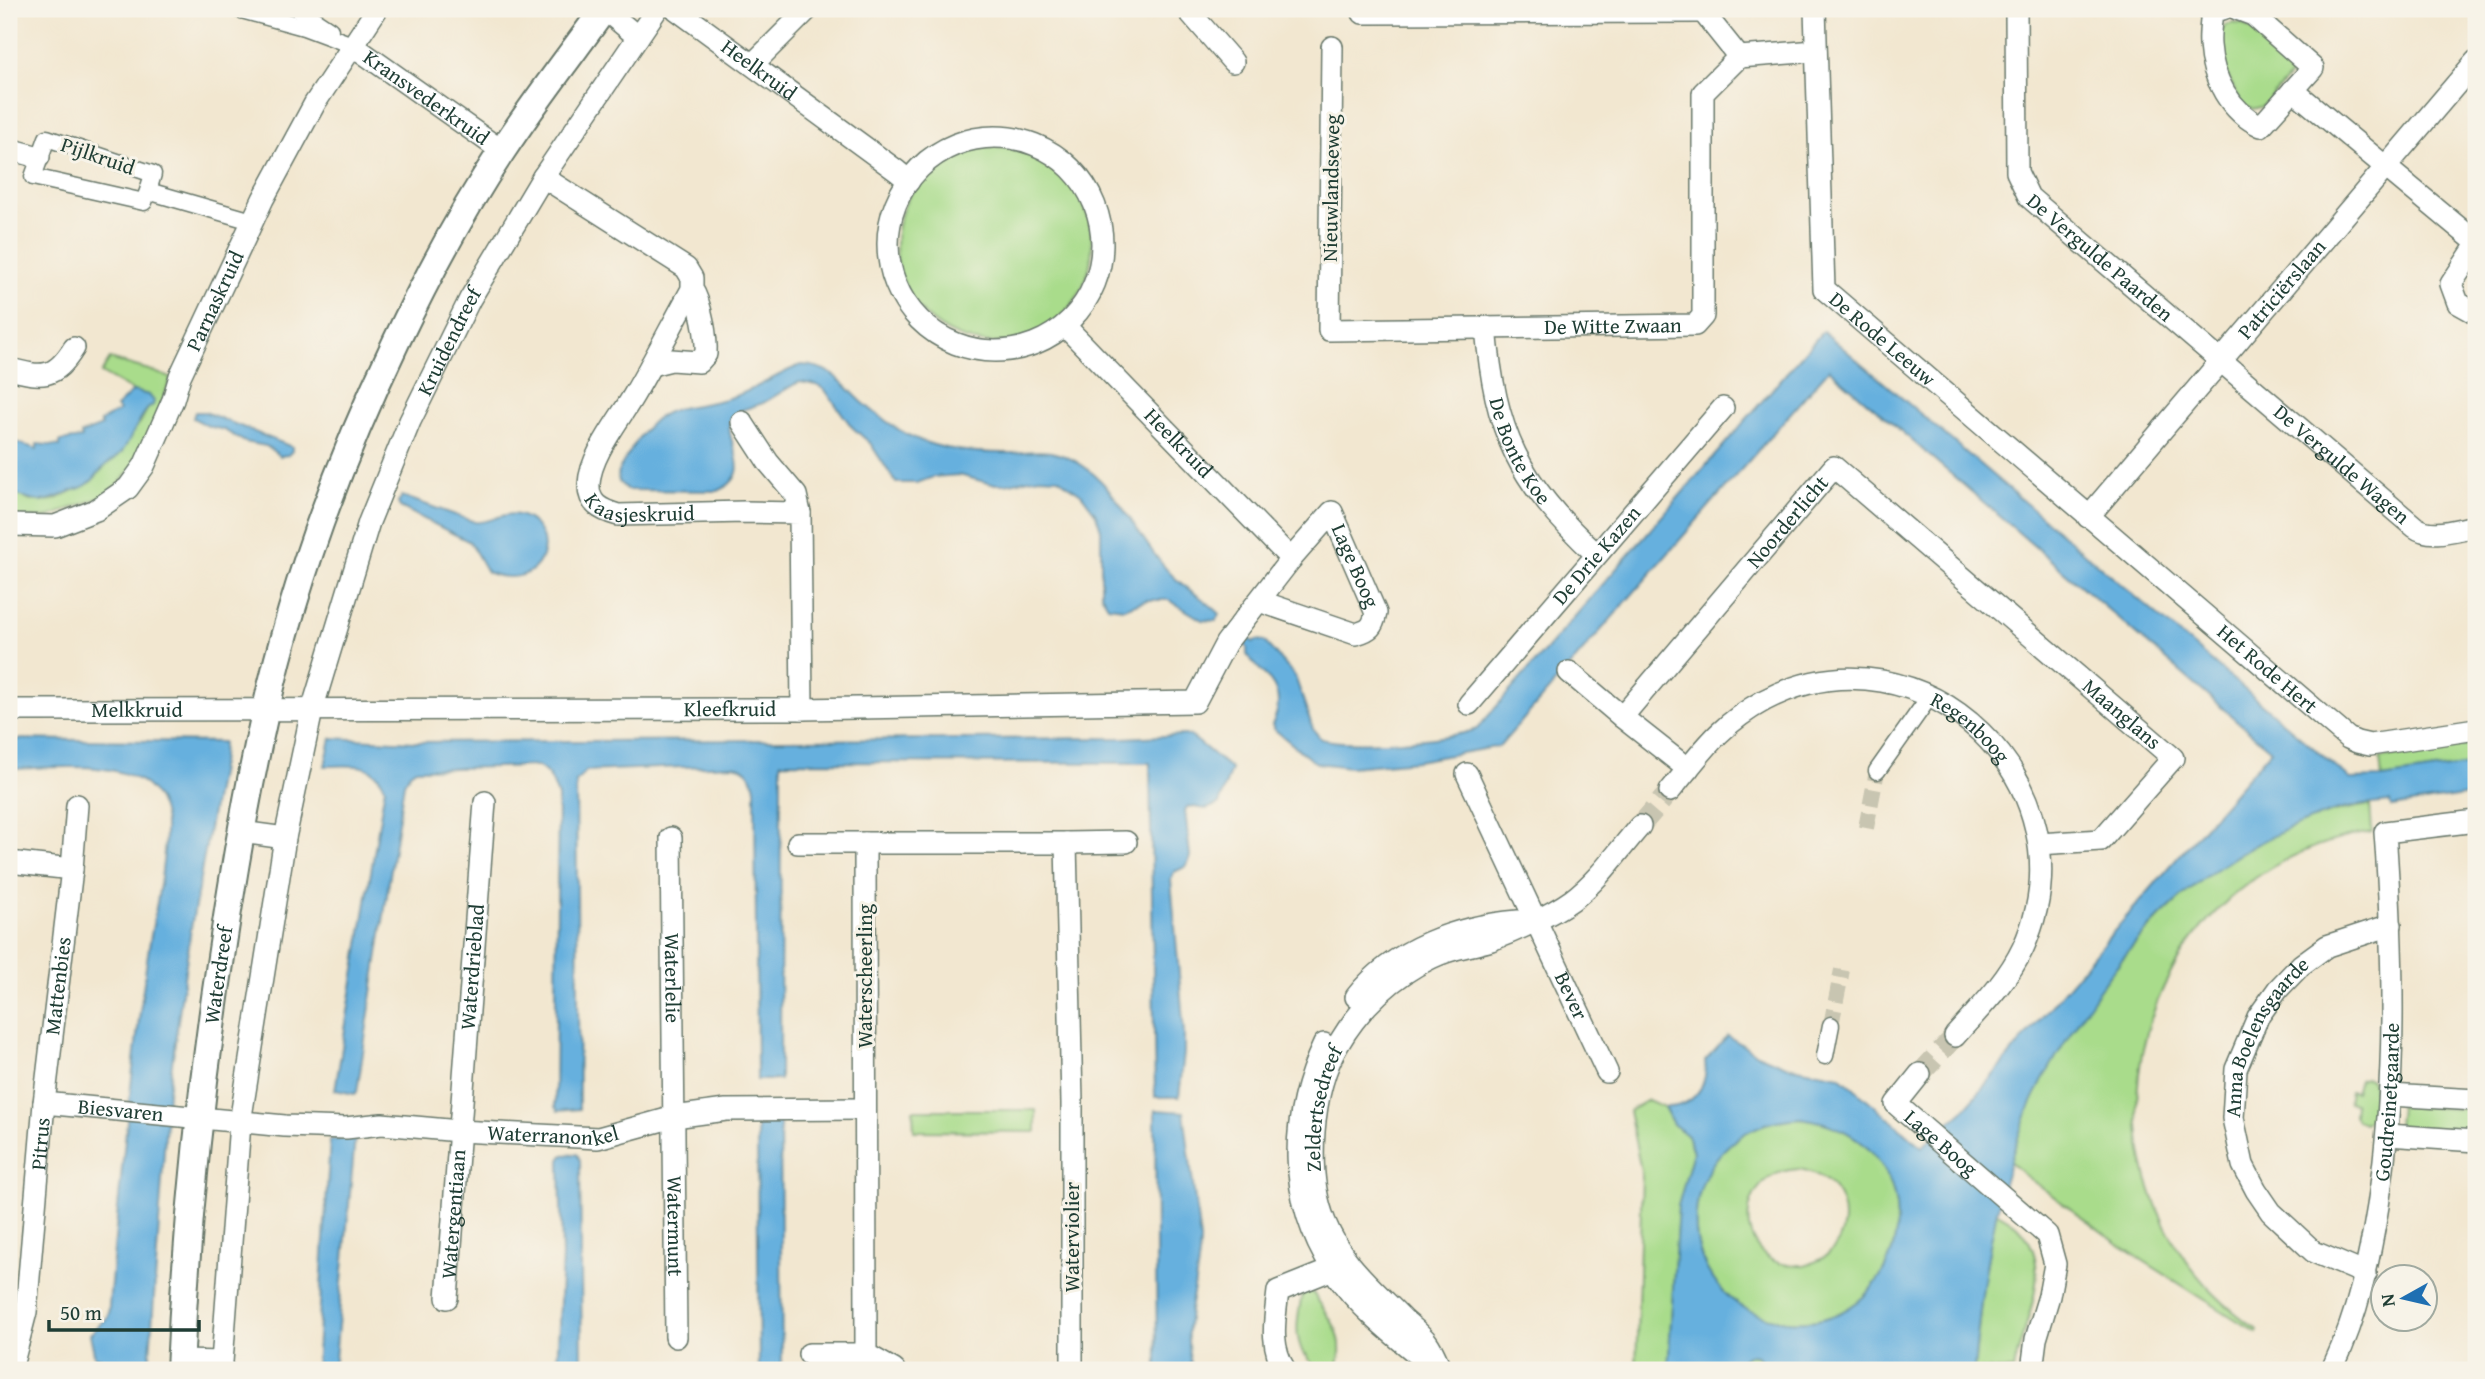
<svg xmlns="http://www.w3.org/2000/svg" width="2485" height="1379" viewBox="0 0 2485 1379" font-family="'Gentium Book Plus',serif">
<style>
.green{fill:#a9dc8b;stroke:#648c60;stroke-width:2;fill-rule:evenodd}
.water{fill:#66b0de;stroke:#427689;stroke-width:2;fill-rule:evenodd}
.lines{fill:none;stroke-linecap:round;stroke-linejoin:round}
.pedestrian-tunnel{stroke:#c8c5b1;stroke-width:16;stroke-dasharray:16 8;stroke-linecap:butt}
.minor-tunnel{stroke:#c8c5b1;stroke-width:21;stroke-dasharray:21 10;stroke-linecap:butt}
.pedestrian-casing{stroke:#69786b;stroke-width:19}
.minor-casing{stroke:#69786b;stroke-width:24}
.tertiary-casing{stroke:#69786b;stroke-width:30}
.pedestrian{stroke:#fff;stroke-width:16}
.minor{stroke:#fff;stroke-width:21}
.tertiary{stroke:#fff;stroke-width:26}
.labels{text-anchor:middle;stroke-width:6;stroke-linejoin:round;paint-order:stroke}
.street-label{font-size:21px;fill:#1f3d34;stroke:#f7f3e8}
</style>
<rect width="100%" height="100%" fill="#f7f3e8"/>
<filter id="ink" filterUnits="userSpaceOnUse"><feTurbulence type="fractalNoise" baseFrequency=".0143" numOctaves="2"/><feDisplacementMap in="SourceGraphic" scale="14" xChannelSelector="R" yChannelSelector="G"/><feConvolveMatrix kernelMatrix="1 2 1 2 8 2 1 2 1" color-interpolation-filters="sRGB"/></filter>
<filter id="wash" filterUnits="userSpaceOnUse"><feTurbulence type="fractalNoise" baseFrequency=".00686" numOctaves="4" result="noise"/><feDisplacementMap in="SourceGraphic" scale="28" xChannelSelector="R" yChannelSelector="G"/><feGaussianBlur stdDeviation="1.57" result="paint"/><feColorMatrix in="noise" values="0 0 0 0 0 0 0 0 0 0 0 0 0 0 0 0 0 1.4 0 .05"/><feComposite in="paint" operator="in"/></filter>
<g filter="url(#wash)">
<rect width="100%" height="100%" fill="#f2e7d0"/>
<g class="green">
<polygon points="2234,23 2242,24 2266,38 2289,56 2293,66 2290,76 2264,106 2253,109 2245,107 2240,101 2220,60 2220,32 2226,25"/>
<circle cx="994" cy="245" r="98"/>
<polygon points="110,359 149,370 171,378 150,434 131,470 117,485 102,497 45,518 9,517 9,490 30,501 44,501 54,500 91,482 105,466 116,457 130,434 140,423 149,406 149,395 133,391 101,373"/>
<polygon points="2476,744 2476,764 2382,778 2380,758"/>
<path d="M2370,805l2,27c-247,40 -322,356 -114,498l-1,3 -129,-82 -105,-77 -13,-13c7,-20 13,-41 22,-60 10,-22 23,-44 36,-65 68,-111 168,-212 302,-231z"/>
<polygon points="2365,1078 2371,1079 2374,1087 2372,1118 2364,1123 2357,1121 2354,1115 2355,1103 2348,1102 2350,1091 2355,1092 2359,1080"/>
<polygon points="1648,1100 1664,1107 1673,1124 1687,1135 1693,1152 1678,1207 1668,1370 1636,1370 1642,1176 1629,1111"/>
<polygon points="2399,1105 2476,1110 2476,1132 2397,1127"/>
<polygon points="913,1110 1036,1110 1036,1132 914,1131"/>
<path d="M1801,1118c146,20 112,215 -14,203 -125,-13 -123,-197 14,-203zM1800,1169c66,14 53,100 -8,96 -59,-3 -60,-94 8,-96z"/>
<path d="M1996,1212c8,5 17,9 23,16 39,40 2,97 -5,142h-40l9,-86z"/>
<path d="M1311,1289c16,29 39,44 25,81h-17l-11,-11 -2,-5 -2,1c-11,-21 -6,-38 -2,-60l-7,-2z"/>
<polygon points="1749,1355 1757,1356 1765,1368 1763,1370 1712,1370 1740,1362"/>
</g>
<g class="water">
<path d="M1823,331l527,448 32,-1 94,-14v30l-85,13 -1,-5c-16,2 -32,3 -47,7 -12,2 -24,8 -35,12 -104,39 -177,113 -234,207 -20,31 -39,63 -52,98 -29,79 -41,161 -48,244h-203l-14,-14 -8,-1c-20,19 -55,15 -81,15l10,-164 15,-54 -6,-17 -14,-11 -9,-17c27,1 45,-19 41,-46l23,-25 29,18 29,12 54,10 82,71 42,-37 145,-173 162,-187 -442,-381 -329,377 -83,15 -67,6 -33,-4 -7,-4 -36,-30 -2,-4c17,-36 -5,-45 -25,-70v-8l-3,-3 4,-6 5,4 3,-2 8,1 31,35 18,53 8,10c31,8 126,1 156,-10zM1801,1118c146,20 112,215 -14,203 -125,-13 -123,-197 14,-203z"/>
<path d="M801,365c29,0 42,19 61,37 15,13 31,25 48,34 33,16 68,17 104,17 12,-1 25,-3 37,-1 62,13 82,86 124,126 14,13 32,22 45,36l-4,7 -14,-1 -33,-20h-22l-23,8 -16,-2 -7,-12v-64l-5,-16 -15,-20 -23,-16 -19,-1 -34,7h-13l-33,-9 -26,2 -16,6h-21l-26,-40 -18,-16 -27,-37 -8,-5 -17,-3 -5,2 -32,19 -21,7 -12,9c-6,26 28,53 -12,72l-91,-1 -8,-8c-3,-12 4,-19 10,-29 35,-60 54,-38 109,-58 22,-8 41,-22 63,-30z"/>
<path d="M133,391l16,4 5,6 -1,4c-12,5 -23,38 -32,48 -5,6 -12,9 -17,14 -6,5 -9,12 -15,16 -5,5 -13,6 -20,9 -25,12 -36,13 -60,-2v-46l5,2 1,-4 22,7v-5l23,2v-5l22,-3 -1,-4 21,-8 -2,-4 19,-11 -3,-4z"/>
<polygon points="195,412 205,412 292,447 292,451 288,455 280,456 266,446 245,442 224,430 208,426 193,418"/>
<path d="M402,496l73,26c16,2 30,-13 47,-6 41,17 21,79 -35,56l-17,-30 -70,-35 -2,-4z"/>
<path d="M1184,735l7,1 40,33 -12,35 -13,5 -18,-3 -3,4 5,46 -3,10 -13,6 -3,8 13,153v20l-5,44h-24l-5,-334 -369,-1 -1,318h-23l-2,-291c-2,-14 -9,-23 -23,-24l-146,6 -10,11 3,327 -21,2 -3,-4 3,-310c-4,-12 -8,-25 -21,-31l-121,3 -6,4 -6,10 -47,309 -3,2 -19,-4 50,-303c-12,-27 -35,-21 -60,-21l6,-28 85,4 707,-4z"/>
<path d="M9,739l214,3 -1,15 -31,171 -23,164 -19,278h-48l-1,-13 -5,1 -5,-24 18,-17c10,-117 22,-234 38,-350 6,-46 20,-96 19,-142 0,-13 -5,-24 -13,-34 -28,-34 -104,-22 -143,-22z"/>
<path d="M1155,1110l29,2 16,128c0,44 -22,86 -7,130h-36z"/>
<polygon points="757,1120 780,1120 782,1370 759,1370"/>
<polygon points="355,1138 334,1370 316,1370 330,1140"/>
<polygon points="577,1154 580,1160 582,1370 557,1370 562,1255 560,1160 563,1155"/>
</g>
</g>
<g filter="url(#ink)">
<g class="lines">
<g class="pedestrian-tunnel">
<polyline points="1866,828 1877,771"/>
<polyline points="1831,1025 1842,970"/>
</g>
<g class="minor-tunnel">
<polyline points="1640,826 1670,791"/>
<polyline points="1920,1074 1955,1036"/>
</g>
<defs>
<g id="pedestrian">
<polyline points="238,9 304,27 352,45"/>
<polyline points="298,9 330,30"/>
<polyline points="148,191 153,174 47,138 33,177 144,202 148,191 252,221"/>
<polyline points="1877,771 1930,696"/>
<polyline points="1825,1056 1831,1025"/>
</g>
<g id="minor">
<polyline points="604,9 638,37"/>
<path id="s1" d="M676,9l221,162 12,10"/>
<polyline points="1187,9 1233,62"/>
<polyline points="1363,9 1363,13 1703,12"/>
<polyline points="1703,9 1703,12 1739,57"/>
<path id="s2" d="M1815,9l9,280 524,449 9,4 13,3 106,-16"/>
<path id="s3" d="M2016,9l1,163 12,25 386,330c16,12 42,2 61,-1"/>
<path d="M2223,9l-11,2c-1,11 -3,23 -2,34 2,33 20,67 51,81l52,-58 -60,-53 -16,-6"/>
<path id="s4" d="M352,45l150,106"/>
<path id="s5" d="M1332,47l-3,283 366,-5 8,-9v-223l36,-36 77,-6"/>
<polyline points="753,64 808,9"/>
<polyline points="2293,90 2476,242"/>
<circle cx="995" cy="244" r="107"/>
<polyline points="9,149 39,157"/>
<path id="s6" d="M543,177l143,91 6,10v11c-19,34 -37,70 -57,104 -14,25 -45,62 -46,91 -1,20 12,26 29,31l126,-3 56,1 2,196"/>
<polyline points="2476,246 2451,284 2458,303 2476,313"/>
<path id="s7" d="M1065,326l226,233"/>
<path id="s8" d="M1486,327c9,107 32,154 110,227"/>
<path d="M651,365l20,-5 28,2 7,-8c1,-17 -5,-51 -14,-65"/>
<path d="M9,369c33,8 45,11 65,-21"/>
<polyline points="742,422 768,462 796,495 800,513"/>
<path id="s9" d="M2088,517l388,-456"/>
<path id="s10" d="M9,525l46,1 41,-16 32,-22 16,-22 29,-66 7,-24 83,-177 52,-96 62,-94"/>
<polyline points="1569,672 1622,717"/>
<path id="s11" d="M1469,704l254,-296"/>
<path id="s12" d="M9,710l793,-1 393,-7 31,-59 65,-84 41,-47 44,101c-3,14 -6,17 -20,21l-97,-33"/>
<path id="s13" d="M1688,769l-66,-52 212,-250 339,291 -72,82 -62,4"/>
<path id="s14" d="M1467,774l140,298"/>
<path id="s15" d="M1670,791c32,-39 49,-66 95,-91 158,-83 332,87 258,248 -16,34 -44,61 -68,88"/>
<polyline points="241,832 285,838"/>
<path id="s16" d="M671,838l5,499"/>
<polyline points="798,843 865,843"/>
<polyline points="1066,843 1126,842"/>
<polyline points="9,862 72,869"/>
<path d="M1356,997c38,-49 102,-71 162,-76"/>
<path d="M1324,1044c-35,74 -37,154 9,226 26,39 68,71 104,100"/>
<path id="s17" d="M1920,1074l-24,30 151,131 8,29 -6,32 -13,43 -4,31"/>
<polyline points="2390,1095 2476,1100"/>
<path id="s18" d="M44,1103l241,23 61,2 36,-4 77,7 139,7 76,-21 52,-7 139,-1"/>
<polyline points="2388,1135 2476,1141"/>
<path id="s19" d="M2366,1274l-52,-22 -43,-40 -15,-22 -13,-25 -10,-47 3,-49 22,-52 20,-28 23,-24 26,-19 64,-21"/>
<path id="s20" d="M447,1298l38,-496"/>
<path id="s21" d="M9,1341l9,2 8,-31 18,-209 28,-234 5,-64"/>
<polyline points="809,1354 866,1354"/>
<path id="s22" d="M181,1361l41,1 18,-239 45,-285 27,-128 57,-188 41,-101 60,-122 73,-122 114,-168"/>
<path id="s23" d="M2334,1365c24,-51 35,-104 44,-159 19,-125 16,-248 7,-374l91,-11"/>
<polyline points="11,1370 18,1343"/>
<polyline points="894,1370 866,1354 865,843 1066,843 1072,1103 1072,1370"/>
<path d="M1285,1370c-16,-25 -10,-51 -7,-79l55,-22"/>
<path id="s24" d="M1441,1370c-4,-9 -8,-20 -14,-28 -6,-8 -15,-15 -23,-22 -32,-33 -61,-54 -79,-98 -20,-49 -14,-133 14,-179 21,-36 54,-67 92,-85 22,-11 38,-11 60,-18 25,-9 60,-25 81,-40 27,-20 46,-49 68,-74"/>
</g>
<g id="tertiary">
<path id="s25" d="M180,1370c6,-138 20,-276 41,-413 12,-82 26,-164 44,-244 28,-127 75,-254 131,-371 31,-65 66,-131 106,-191 32,-49 68,-95 102,-142"/>
</g>
</defs>
<use href="#pedestrian" class="pedestrian-casing"/>
<use href="#minor" class="minor-casing"/>
<use href="#tertiary" class="tertiary-casing"/>
<use href="#pedestrian" class="pedestrian"/>
<use href="#minor" class="minor"/>
<use href="#tertiary" class="tertiary"/>
</g>
</g>
<g class="labels">
<g class="street-label">
<text dy="7" stroke="none"><textPath href="#s1" startOffset="103">Heelkruid</textPath></text>
<text dy="7" stroke="none"><textPath href="#s4" startOffset="91">Kransvederkruid</textPath></text>
<text transform="translate(98 156) rotate(19)" y="7">Pijlkruid</text>
<text transform="translate(1331 188) rotate(-89)" y="7">Nieuwlandseweg</text>
<text dy="7" stroke="none"><textPath href="#s3" startOffset="284">De Vergulde Paarden</textPath></text>
<text dy="7" stroke="none"><textPath href="#s9" startOffset="299">Patriciërslaan</textPath></text>
<text dy="7" stroke="none"><textPath href="#s10" startOffset="336">Parnaskruid</textPath></text>
<text dy="7" stroke="none"><textPath href="#s5" startOffset="567">De Witte Zwaan</textPath></text>
<text dy="7" stroke="none"><textPath href="#s2" startOffset="357">De Rode Leeuw</textPath></text>
<text dy="7" stroke="none"><textPath href="#s22" startOffset="1094">Kruidendreef</textPath></text>
<text dy="7" stroke="none"><textPath href="#s7" startOffset="163">Heelkruid</textPath></text>
<text dy="7" stroke="none"><textPath href="#s8" startOffset="130">De Bonte Koe</textPath></text>
<text dy="7" stroke="none"><textPath href="#s3" startOffset="602">De Vergulde Wagen</textPath></text>
<text dy="7" stroke="none"><textPath href="#s6" startOffset="481">Kaasjeskruid</textPath></text>
<text dy="7" stroke="none"><textPath href="#s13" startOffset="340">Noorderlicht</textPath></text>
<text dy="7" stroke="none"><textPath href="#s11" startOffset="196">De Drie Kazen</textPath></text>
<text dy="7" stroke="none"><textPath href="#s12" startOffset="1480">Lage Boog</textPath></text>
<text dy="7" stroke="none"><textPath href="#s2" startOffset="864">Het Rode Hert</textPath></text>
<text dy="7" stroke="none"><textPath href="#s12" startOffset="721">Kleefkruid</textPath></text>
<text dy="7" stroke="none"><textPath href="#s12" startOffset="128">Melkkruid</textPath></text>
<text dy="7" stroke="none"><textPath href="#s13" startOffset="791">Maanglans</textPath></text>
<text dy="7" stroke="none"><textPath href="#s15" startOffset="355">Regenboog</textPath></text>
<text dy="7" stroke="none"><textPath href="#s20" startOffset="332">Waterdrieblad</textPath></text>
<text dy="7" stroke="none"><textPath href="#s25" startOffset="397">Waterdreef</textPath></text>
<text transform="translate(865 976) rotate(-90)" y="7">Waterscheerling</text>
<text dy="7" stroke="none"><textPath href="#s16" startOffset="140">Waterlelie</textPath></text>
<text dy="7" stroke="none"><textPath href="#s21" startOffset="369">Mattenbies</textPath></text>
<text dy="7" stroke="none"><textPath href="#s14" startOffset="245">Bever</textPath></text>
<text dy="7" stroke="none"><textPath href="#s19" startOffset="308">Anna Boelensgaarde</textPath></text>
<text dy="7" stroke="none"><textPath href="#s23" startOffset="270">Goudreinetgaarde</textPath></text>
<text dy="7" stroke="none"><textPath href="#s24" startOffset="306">Zeldertsedreef</textPath></text>
<text dy="7" stroke="none"><textPath href="#s18" startOffset="77">Biesvaren</textPath></text>
<text dy="7" stroke="none"><textPath href="#s18" startOffset="511">Waterranonkel</textPath></text>
<text dy="7" stroke="none"><textPath href="#s17" startOffset="98">Lage Boog</textPath></text>
<text dy="7" stroke="none"><textPath href="#s21" startOffset="210">Pitrus</textPath></text>
<text dy="7" stroke="none"><textPath href="#s20" startOffset="84">Watergentiaan</textPath></text>
<text dy="7" stroke="none"><textPath href="#s16" startOffset="388">Watermunt</textPath></text>
<text transform="translate(1072 1237) rotate(-90)" y="7">Waterviolier</text>
</g>
</g>
<rect width="2485" height="1379" fill="none" stroke="#f7f3e8" stroke-width="35"/>
<g transform="translate(2404 1298) rotate(262)"><circle r="33" fill="#f7f3e8" stroke="#a1aaa0" stroke-width="2"/>
<path d="M0-5L12 26L0 18L-12 26Z" fill="#1f6fb2"/>
<text y="-10" font-size="19" font-weight="bold" text-anchor="middle" fill="#1f3d34">N</text>
</g>
<path d="M49 1320v10h150v-10" fill="none" stroke="#1f3d34" stroke-width="3.5"/>
<text x="60" y="1320" font-size="21" fill="#1f3d34" stroke="#f7f3e8" stroke-width="5" paint-order="stroke">50 m</text>
</svg>
